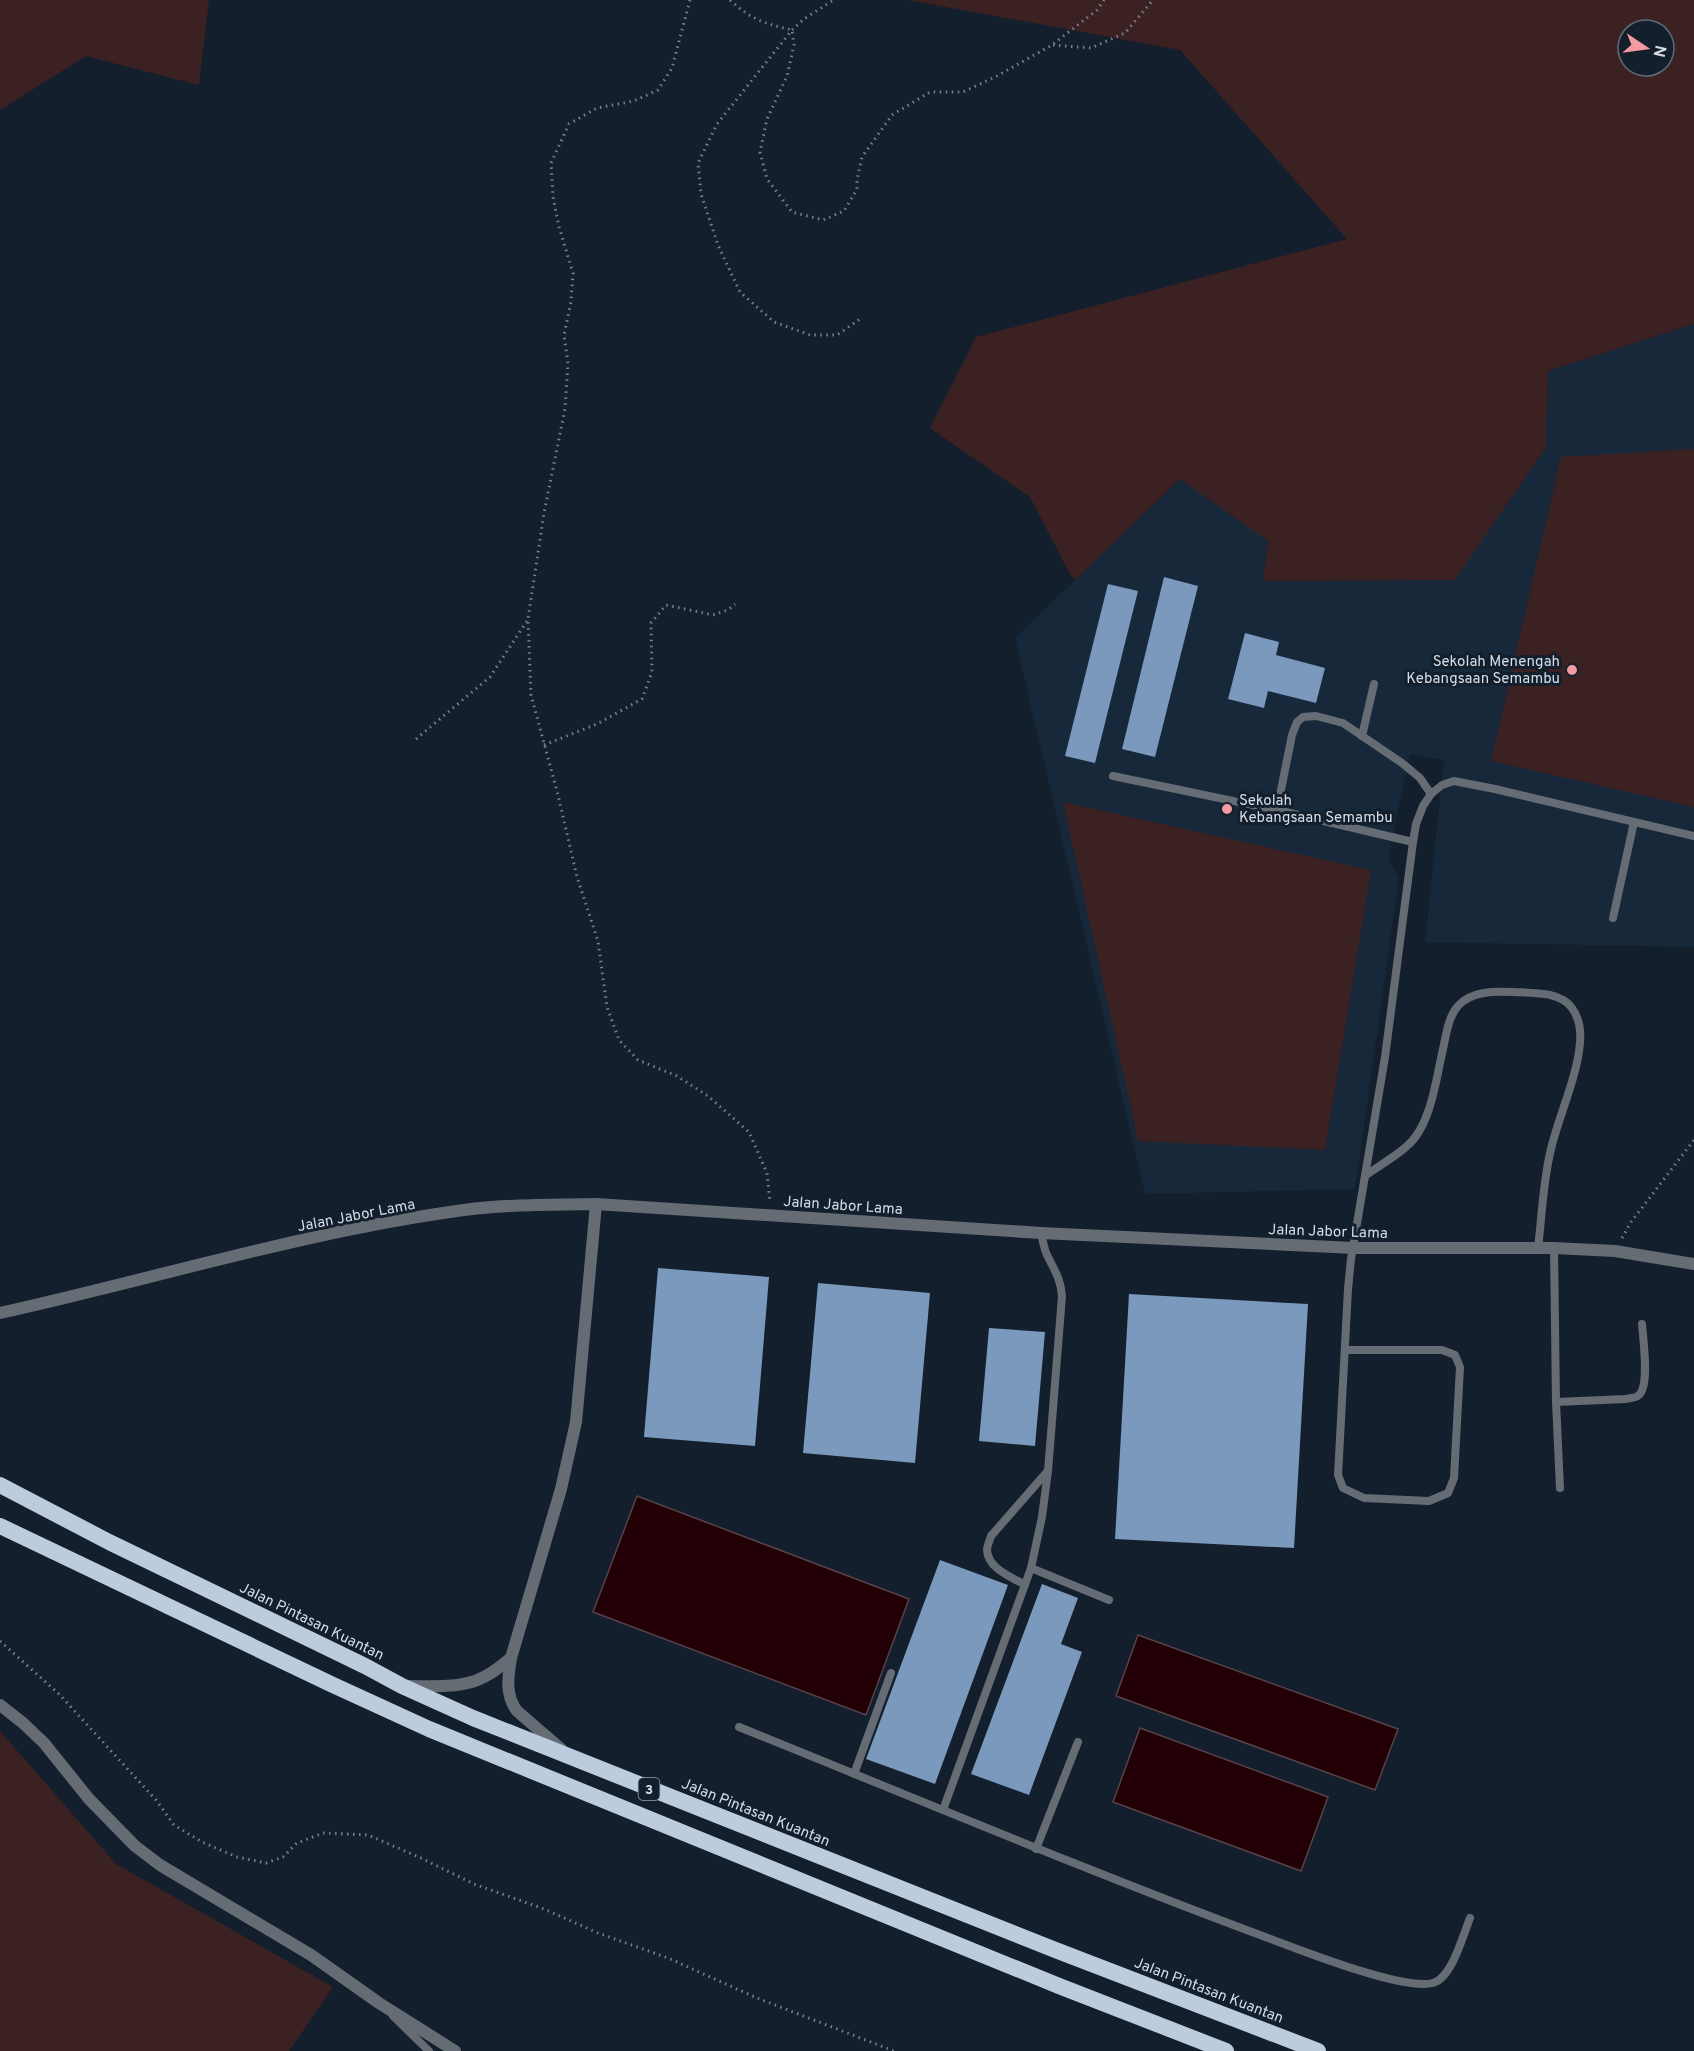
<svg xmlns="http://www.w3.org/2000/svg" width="1694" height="2051" viewBox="0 0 1694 2051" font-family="Overpass,sans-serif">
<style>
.built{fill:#16283a}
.green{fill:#3c2123;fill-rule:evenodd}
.water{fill:#220006;stroke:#58424a;stroke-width:1.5}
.building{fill:#7a99bc}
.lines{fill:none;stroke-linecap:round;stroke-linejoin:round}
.path{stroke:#78828e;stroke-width:3;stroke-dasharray:1.5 4.5;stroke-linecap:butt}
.service{stroke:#666c74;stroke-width:8}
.minor{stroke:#666c74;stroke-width:12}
.tertiary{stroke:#666c74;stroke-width:12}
.trunk{stroke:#bcccde;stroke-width:16}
.poi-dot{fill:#f49aa2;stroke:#131f2d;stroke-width:2}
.labels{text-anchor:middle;stroke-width:6;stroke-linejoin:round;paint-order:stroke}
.shield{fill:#131f2d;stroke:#9ba4af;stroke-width:1.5}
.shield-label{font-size:14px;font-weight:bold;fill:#d5dde7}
.poi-label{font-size:15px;fill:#d5dde7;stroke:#131f2d;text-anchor:end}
.street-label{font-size:15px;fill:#d5dde7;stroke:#131f2d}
</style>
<rect width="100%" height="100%" fill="#131f2d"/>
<polygon class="built" points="1694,324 1694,947 1425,942 1444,760 1410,754 1388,859 1399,879 1355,1189 1145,1194 1015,638 1180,479 1269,541 1264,581 1546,447 1548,371"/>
<g class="green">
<polygon points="0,0 209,0 199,85 86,56 0,110"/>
<path d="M908,0h786v324l-146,47 -2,76 -91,133 -192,1 5,-40 -88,-62 -105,101 -5,-6 -40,-77 -100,-69 46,-91 371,-98 -167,-189zM1628,30h36v36h-36z"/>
<polygon points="1694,449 1694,807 1491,761 1561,457"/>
<polygon points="1063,802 1371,870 1325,1150 1138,1141"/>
<polygon points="0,1731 116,1864 333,1987 289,2051 0,2051"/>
</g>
<g class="water">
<polygon points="637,1496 909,1599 866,1715 593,1612"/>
<polygon points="1138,1635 1398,1729 1375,1790 1116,1696"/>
<polygon points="1140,1728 1328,1797 1301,1871 1113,1802"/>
</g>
<g class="building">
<polygon points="1164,577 1198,586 1155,757 1122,749"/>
<polygon points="1108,584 1138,591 1095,763 1065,756"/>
<polygon points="1245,633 1279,642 1276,655 1325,668 1316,703 1268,691 1264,708 1228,699"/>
<polygon points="658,1268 769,1277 755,1446 644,1437"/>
<polygon points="818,1283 930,1293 915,1463 803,1453"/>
<polygon points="1129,1294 1308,1304 1294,1548 1115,1539"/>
<polygon points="989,1328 1045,1332 1035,1446 979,1441"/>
<polygon points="940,1560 1008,1585 935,1784 866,1759"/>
<polygon points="1042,1584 1078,1598 1061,1644 1082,1652 1029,1795 971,1774"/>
</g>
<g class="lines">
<g class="path">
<polyline points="690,0 672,68 658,90 634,101 597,108 569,124 551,163 553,197 559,227 573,273 571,302 564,335 568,363 565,409 544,513 528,619 531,695 558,795 577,877 598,941 607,1007 619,1040 638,1060 677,1076 708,1096 749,1132 767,1173 770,1202"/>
<path d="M730,0c22,20 33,23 62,30l2,15 -7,31 -20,43 -7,33 7,27 25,33 31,8 21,-9 13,-22v-9l5,-23 30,-42 38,-23h33l34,-16 55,-31 45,-35 7,-10"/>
<polyline points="832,1 804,19 792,30 717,124 698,163 701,194 718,245 740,292 774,322 810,335 837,335 860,319"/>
<polyline points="1053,45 1091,48 1125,33 1153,0"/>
<polyline points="416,739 490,677 527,621"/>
<polyline points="544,745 597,724 642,699 652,672 651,623 666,605 713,615 728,610 735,604"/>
<polyline points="1622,1238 1631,1222 1694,1140"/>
<polyline points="0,1641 59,1694 156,1800 174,1825 202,1842 237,1857 266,1863 283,1857 297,1843 323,1833 368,1835 421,1858 474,1884 544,1909 598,1933 668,1958 757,1998 894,2051"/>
</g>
<g class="service">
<polyline points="1362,736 1374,684"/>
<polyline points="1113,776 1277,810 1413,842"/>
<polyline points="1277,810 1292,735 1297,722 1303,717 1316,716 1343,723 1402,763 1420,778 1431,794"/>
<polyline points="1613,918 1634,822"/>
<path d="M1366,1175c14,-10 29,-18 41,-29 24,-20 29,-67 36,-97 3,-13 5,-32 15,-43 13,-15 37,-15 55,-14 19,1 47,-1 59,16 7,10 9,24 8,35 -3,35 -21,72 -29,106 -8,32 -9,66 -13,99"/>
<polyline points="1554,1248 1556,1402 1560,1488"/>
<polyline points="1346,1350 1442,1350 1455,1355 1460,1367 1454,1478 1448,1493 1429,1501 1364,1498 1343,1488 1338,1475 1348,1289 1351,1259 1385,1057 1413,842 1416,824 1423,806 1431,794 1442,785 1454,781 1495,789 1694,836"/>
<path d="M1556,1402l70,-3c4,-1 10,-1 13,-4 11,-10 4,-56 3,-71"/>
<polyline points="1031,1568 1109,1600"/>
<path d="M1025,1585c-13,-8 -37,-16 -38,-35 0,-4 3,-10 4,-14l56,-64"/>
<path d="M739,1727c176,71 351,145 529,211 33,12 135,53 165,45 19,-5 30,-48 37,-65"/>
<polyline points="854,1774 891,1673"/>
<path d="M943,1810l88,-242 11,-51 6,-46 14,-175c-1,-16 -7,-25 -14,-39 -4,-7 -5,-16 -7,-24"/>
<polyline points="1036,1849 1078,1742"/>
<polyline points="393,2016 429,2051"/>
</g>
<g class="minor">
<path d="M405,1686c23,0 49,2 70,-5 14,-5 25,-14 36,-23"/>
<polyline points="0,1705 23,1723 44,1743 89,1799 135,1846 160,1865 311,1955 379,2003 455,2051"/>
<path d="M561,1749l-44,-38c-12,-16 -9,-34 -6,-53l50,-169 15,-67 20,-218"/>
</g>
<path class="tertiary" d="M0,1313c154,-34 307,-82 464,-103 43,-6 88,-5 132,-6l445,29 313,15h200l61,3 79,13"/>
<g class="trunk">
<polyline points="0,1485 109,1542 365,1666 402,1686 473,1718 1058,1951 1318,2051"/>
<polyline points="0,1526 333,1685 429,1729 1059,1986 1226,2051"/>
</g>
</g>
<g class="poi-dot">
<circle cx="1572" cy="670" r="6"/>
<circle cx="1227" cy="809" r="6"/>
</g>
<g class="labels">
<rect class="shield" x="638.5" y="1778" width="21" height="22" rx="4.5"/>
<g class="shield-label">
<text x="649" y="1794">3</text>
</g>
<g class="poi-label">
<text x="1560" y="666">Sekolah Menengah<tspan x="1560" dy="17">Kebangsaan Semambu</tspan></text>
<text x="1239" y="805" text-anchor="start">Sekolah<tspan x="1239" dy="17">Kebangsaan Semambu</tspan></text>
</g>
<g class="street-label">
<text transform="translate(843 1205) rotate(4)" y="5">Jalan Jabor Lama</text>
<text transform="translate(356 1215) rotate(-11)" y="5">Jalan Jabor Lama</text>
<text transform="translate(1328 1231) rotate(2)" y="5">Jalan Jabor Lama</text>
<text transform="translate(312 1621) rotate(26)" y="5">Jalan Pintasan Kuantan</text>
<text transform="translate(756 1812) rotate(22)" y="5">Jalan Pintasan Kuantan</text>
<text transform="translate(1209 1990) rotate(21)" y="5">Jalan Pintasan Kuantan</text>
</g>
</g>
<g transform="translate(1646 48) rotate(103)"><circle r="28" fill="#131f2d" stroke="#616b77" stroke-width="1.5"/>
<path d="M0-4.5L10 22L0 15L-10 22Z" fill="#f49aa2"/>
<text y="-9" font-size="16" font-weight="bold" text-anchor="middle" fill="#d5dde7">N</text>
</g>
</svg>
